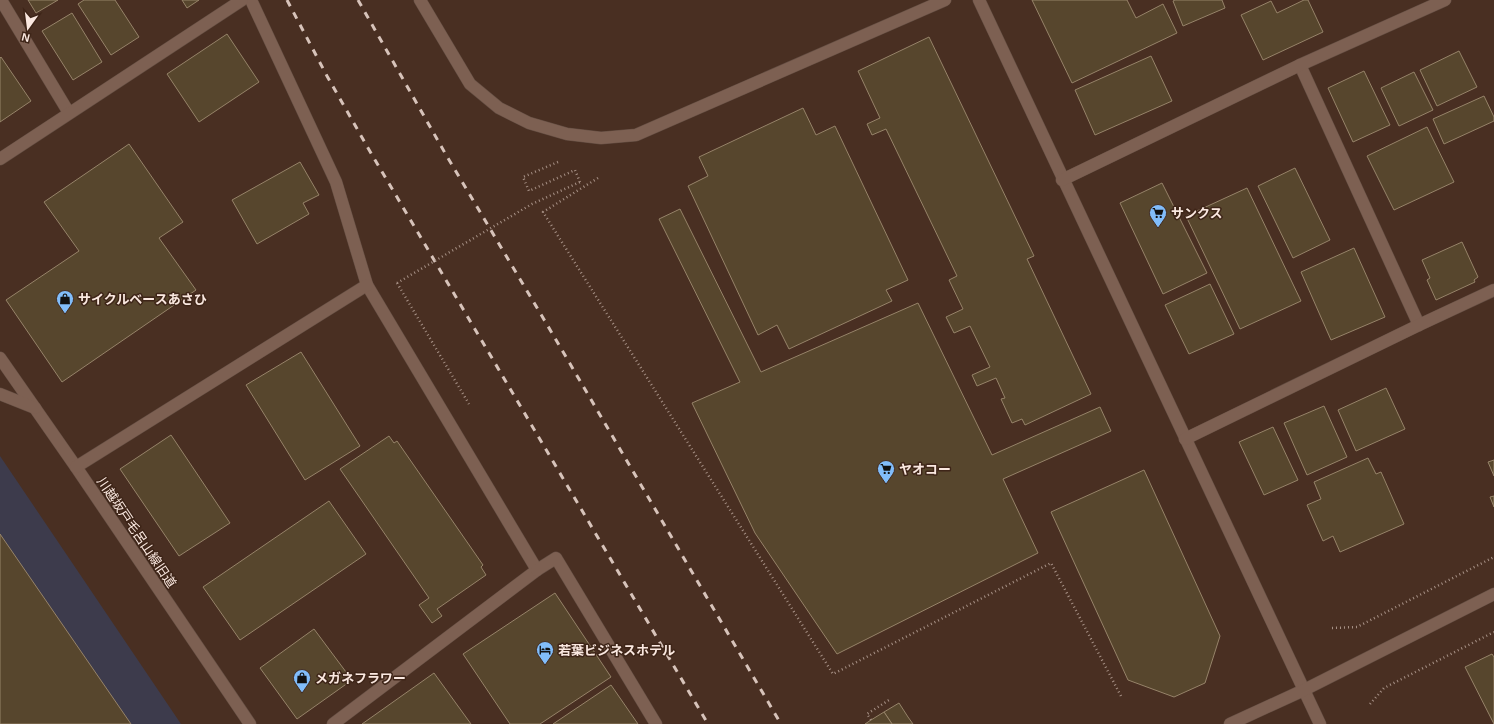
<svg xmlns="http://www.w3.org/2000/svg" width="1494" height="724" viewBox="0 0 1494 724" font-family="Helvetica,'Noto Sans JP',sans-serif">
<style>
.commercial{fill:#3d3b4c}
.building{fill:#57462d;stroke:#968369}
.lines{fill:none;stroke-linecap:round;stroke-linejoin:round}
.minor-casing{stroke:#634d42;stroke-width:13}
.path{stroke:#a79186;stroke-width:2.5;stroke-dasharray:1 3;stroke-linecap:butt}
.minor{stroke:#7d6052;stroke-width:12}
.rail{stroke:#d7c3ba;stroke-width:3;stroke-dasharray:7 7;stroke-linecap:butt}
.path-bridge{stroke:#a79186;stroke-width:2.5;stroke-dasharray:1 3;stroke-linecap:butt}
.labels{text-anchor:middle;stroke-width:3;stroke-linejoin:round;paint-order:stroke}
.poi-label{font-size:13px;font-weight:bold;fill:#fae8e0;stroke:#3e2518;text-anchor:start}
.street-label{font-size:13px;fill:#fae8e0;stroke:#3e2518}
</style>
<rect width="100%" height="100%" fill="#492f22"/>
<polygon class="commercial" points="0,456 181,724 0,724"/>
<g class="building">
<polygon points="28,0 58,0 36,13"/>
<polygon points="84,0 115,0 139,37 111,55 78,4"/>
<polygon points="182,0 199,0 187,8"/>
<polygon points="1032,0 1127,0 1136,18 1163,4 1177,33 1072,83"/>
<polygon points="1175,0 1222,0 1225,8 1183,26 1173,1"/>
<polygon points="1304,0 1308,0 1323,32 1263,60 1241,15 1271,1 1277,13"/>
<polygon points="72,13 102,62 73,80 42,31"/>
<polygon points="227,34 259,82 199,122 167,74"/>
<polygon points="929,37 1034,256 1027,259 1091,394 1025,425 1022,419 1012,423 1001,399 1005,398 996,378 977,386 972,375 990,367 970,326 954,333 946,317 963,309 949,280 957,276 886,129 872,135 867,124 880,118 858,71"/>
<polygon points="1459,51 1477,87 1437,106 1420,70"/>
<polygon points="1151,56 1172,101 1095,135 1075,90"/>
<polygon points="1,57 31,101 0,122 0,58"/>
<polygon points="1364,71 1390,125 1353,142 1328,88"/>
<polygon points="1414,72 1433,110 1399,126 1381,88"/>
<polygon points="1484,96 1494,117 1494,121 1444,144 1433,119"/>
<polygon points="803,108 816,135 835,126 908,280 886,290 892,301 789,349 777,325 758,335 688,186 708,176 699,157"/>
<polygon points="1427,127 1454,182 1394,210 1367,156"/>
<polygon points="129,144 183,222 159,238 196,290 62,382 6,300 79,251 44,202"/>
<polygon points="300,162 319,195 303,203 309,214 257,244 232,200"/>
<polygon points="1295,168 1330,240 1293,258 1258,186"/>
<polygon points="1162,183 1207,273 1163,294 1120,203"/>
<polygon points="1247,188 1301,301 1240,329 1186,216"/>
<polygon points="680,209 761,372 918,303 992,455 1100,407 1111,431 1003,479 1038,553 837,654 755,533 692,403 740,382 659,219"/>
<polygon points="1462,242 1478,277 1474,280 1475,282 1436,300 1427,280 1430,278 1422,260"/>
<polygon points="1354,248 1385,317 1331,340 1301,272"/>
<polygon points="1210,284 1234,334 1189,354 1165,305"/>
<polygon points="301,352 360,446 305,480 246,385"/>
<polygon points="1386,388 1405,429 1356,451 1338,410"/>
<polygon points="1324,406 1347,457 1307,475 1284,423"/>
<polygon points="1273,427 1298,480 1264,495 1239,442"/>
<polygon points="171,435 230,523 179,556 120,469"/>
<polygon points="389,436 394,443 397,441 483,565 481,567 486,575 437,609 442,616 432,623 419,605 429,598 340,469"/>
<polygon points="1368,458 1376,474 1381,472 1404,524 1340,552 1333,536 1323,541 1307,505 1321,499 1314,482"/>
<polygon points="1494,460 1494,476 1488,462"/>
<polygon points="1144,470 1220,636 1205,683 1174,697 1128,680 1051,512"/>
<polygon points="1494,496 1494,507 1490,497"/>
<polygon points="329,501 366,554 240,640 203,587"/>
<polygon points="0,534 131,724 0,724"/>
<polygon points="555,593 611,677 540,724 510,724 463,654"/>
<polygon points="314,629 352,680 297,719 260,668"/>
<polygon points="1492,654 1494,657 1494,724 1465,667"/>
<polygon points="434,673 471,724 362,724"/>
<polygon points="611,685 638,724 553,724"/>
<polygon points="899,703 908,717 913,724 892,724 884,712"/>
<polygon points="884,712 892,724 865,724 871,720"/>
</g>
<g class="lines">
<defs>
<g id="minor">
<polyline points="1,0 69,113"/>
<polyline points="251,0 336,182 367,285 537,570 333,724"/>
<polyline points="420,0 470,84 499,108 529,123 567,134 601,138 636,135 945,0"/>
<polyline points="979,0 1320,724"/>
<polyline points="1300,65 1419,325"/>
<polyline points="0,159 242,0"/>
<polyline points="1062,180 1300,65 1445,0"/>
<polyline points="0,358 76,467 250,724"/>
<polyline points="0,394 35,408"/>
<polyline points="1185,439 1419,325 1494,290"/>
<polyline points="76,467 367,285"/>
<polyline points="537,570 556,558 656,724"/>
<polyline points="1230,724 1304,690 1494,594"/>
</g>
</defs>
<use href="#minor" class="minor-casing"/>
<g class="path">
<polyline points="558,162 523,177 529,191 575,170 580,182"/>
<polyline points="598,178 543,212 833,674 1051,563 1122,698"/>
<polyline points="397,283 469,404"/>
<polyline points="1332,628 1357,627 1494,557"/>
<polyline points="1370,704 1384,688 1494,632"/>
<polyline points="871,720 867,714 889,700"/>
</g>
<use href="#minor" class="minor"/>
<g class="rail">
<polyline points="287,0 327,76 368,148 708,724"/>
<polyline points="358,0 445,153 552,333 781,724"/>
</g>
<polyline class="path-bridge" points="397,283 532,204 580,182"/>
</g>
<defs>
<symbol id="supermarket-pin" viewBox="-11 -11 22 30"><path d="M0 17L-7.5 6A9.5 9.5 0 1 1 7.5 6Z" fill="#81bdfa" stroke="#3e2518"/><path d="M-6-5.5h2.5l.6 2H6L4.5 2H-2.5L-4.4-4H-6ZM-1.5 3.2a1.3 1.3 0 1 0 .1 0ZM3 3.2a1.3 1.3 0 1 0 .1 0Z" fill="#111"/></symbol>
<symbol id="shop-pin" viewBox="-11 -11 22 30"><path d="M0 17L-7.5 6A9.5 9.5 0 1 1 7.5 6Z" fill="#81bdfa" stroke="#3e2518"/><path d="M-5-2.5h2.3a2.7 3.5 0 0 1 5.4 0H5L5.5 6h-11ZM-1.5-2.5h3a1.5 2.3 0 0 0-3 0Z" fill="#111"/></symbol>
<symbol id="hotel-pin" viewBox="-11 -11 22 30"><path d="M0 17L-7.5 6A9.5 9.5 0 1 1 7.5 6Z" fill="#81bdfa" stroke="#3e2518"/><path d="M-6-4.5h1.5V1H6V5H4.5V3h-9V5H-6ZM-4 0a1.8 1.8 0 1 1 3.6 0ZM.5 0V-2.5h3Q6-2.5 6 0Z" fill="#111"/></symbol>
</defs>
<g fill-rule="evenodd">
<use href="#supermarket-pin" x="1148" y="203" width="20" height="27"/>
<use href="#shop-pin" x="55" y="289" width="20" height="27"/>
<use href="#supermarket-pin" x="876" y="459" width="20" height="27"/>
<use href="#hotel-pin" x="535" y="640" width="20" height="27"/>
<use href="#shop-pin" x="292" y="668" width="20" height="27"/>
</g>
<g class="labels">
<g class="poi-label">
<text x="1171" y="218">サンクス</text>
<text x="78" y="304">サイクルベースあさひ</text>
<text x="899" y="474">ヤオコー</text>
<text x="558" y="655">若葉ビジネスホテル</text>
<text x="315" y="683">メガネフラワー</text>
</g>
<g class="street-label">
<text transform="translate(137 532) rotate(56)" y="5">川越坂戸毛呂山線旧道</text>
</g>
</g>
<g transform="translate(28 28) rotate(194)" stroke="#3e2518" stroke-width="3" paint-order="stroke">
<path d="M0-3L7 15L0 10L-7 15Z" fill="#fae8e0"/>
<text y="-6" font-size="11" font-weight="bold" text-anchor="middle" fill="#fae8e0">N</text>
</g>
</svg>
